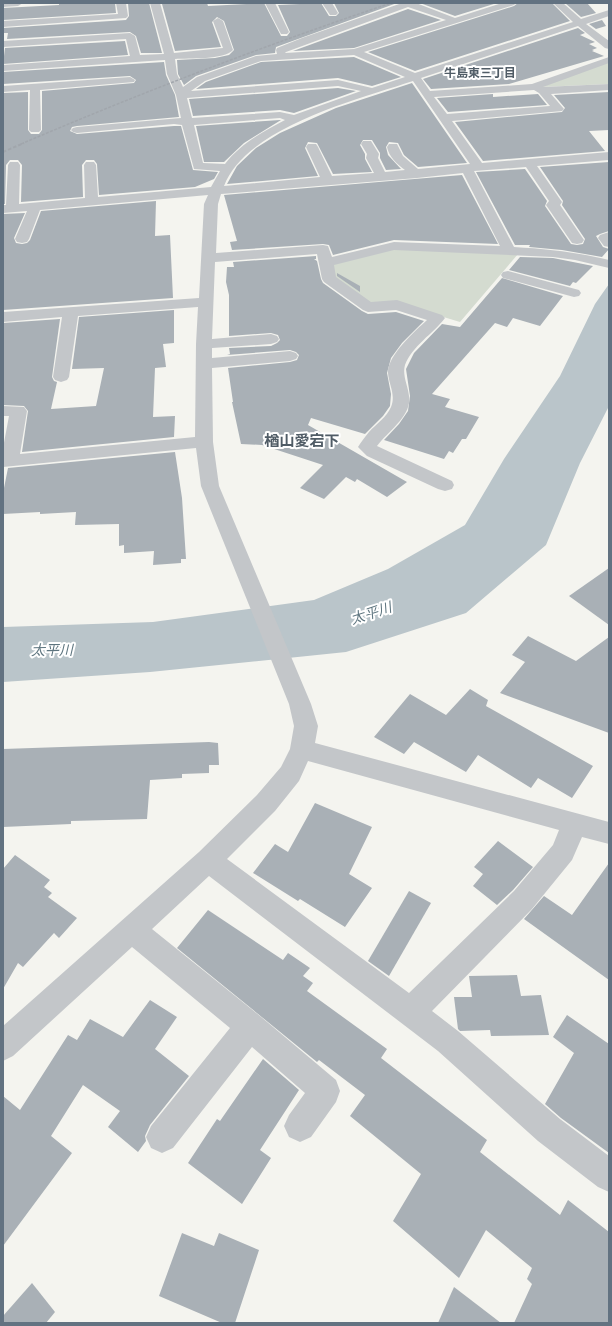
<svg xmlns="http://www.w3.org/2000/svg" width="612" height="1326" viewBox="0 0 612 1326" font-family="Ubuntu,'Noto Sans JP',sans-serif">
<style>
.green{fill:#d4dbd0}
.water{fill:#bac5ca}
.building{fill:#a9b0b6}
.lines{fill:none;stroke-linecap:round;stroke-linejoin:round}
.minor{fill:#c3c6c9;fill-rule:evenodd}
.rail-far1{stroke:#a1a6ac;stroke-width:1.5;stroke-dasharray:3 1.5;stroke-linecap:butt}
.rail{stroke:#a1a6ac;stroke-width:2;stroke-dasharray:3.5 2;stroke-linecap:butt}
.labels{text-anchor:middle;stroke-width:4;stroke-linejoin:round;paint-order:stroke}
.far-neighbourhood-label{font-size:12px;font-weight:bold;fill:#505c66;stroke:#fff}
.water-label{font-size:14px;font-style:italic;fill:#5e757f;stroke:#fff}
.quarter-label{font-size:15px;font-weight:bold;fill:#505c66;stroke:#fff}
</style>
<rect width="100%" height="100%" fill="#f4f4ef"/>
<g class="green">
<polygon points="609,61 609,84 541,87"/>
<polygon points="395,248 518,254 460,322 394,302 370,304 334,279 331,263"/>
</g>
<polygon class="water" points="609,284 609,406 580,463 546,545 466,613 346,652 150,672 3,682 3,627 153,622 314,600 388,569 465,525 504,459 560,376 595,304"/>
<g class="building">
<polygon points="59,3 115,3 116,13 3,20 3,8 59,5"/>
<polygon points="128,3 149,3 162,53 141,53 136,36 130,32 7,39 8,33 3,33 3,28 126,20 129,16"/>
<polygon points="207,3 208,6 264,3 281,36 287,36 290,32 278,5 321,3 329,16 336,16 339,13 334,3 397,3 276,47 275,53 256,55 196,76 184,85 178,74 177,60 215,58 229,55 234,50 224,21 217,17 212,22 221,47 175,51 162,4"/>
<polygon points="420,3 497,3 455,16"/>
<polygon points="518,3 552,3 570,21 415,71 368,52 514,6"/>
<polygon points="565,3 587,3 596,13 581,17"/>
<polygon points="408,9 441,20 354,48 293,51"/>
<polygon points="602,20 606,26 596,29 589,24"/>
<polygon points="578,28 585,33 580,35 595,42 589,44 597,48 592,50 594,51 592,51 604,56 509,84 431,89 423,79"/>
<polygon points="125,41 128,55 3,64 5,48"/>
<polygon points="354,57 401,77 372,86 338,78 196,89 206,82 261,62"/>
<polygon points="164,62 166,75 175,95 179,117 77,126 72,127 70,131 77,134 174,126 181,126 193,170 218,172 214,179 195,187 99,195 97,164 94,160 86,160 82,165 83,197 21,202 22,165 18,160 10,160 6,165 5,204 3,204 3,93 28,92 28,130 31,134 39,134 42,130 42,91 134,83 136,80 130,76 3,84 3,72"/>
<polygon points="412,83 467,163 418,167 404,155 398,143 389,142 386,147 388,155 401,169 386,170 380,158 380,153 372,140 363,140 360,145 365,154 365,159 372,172 333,174 317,143 308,142 305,148 318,176 227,184 237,166 256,148 280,133 336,108"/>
<polygon points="338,88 356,91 294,113 280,110 193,116 189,99"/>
<polygon points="609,92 609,130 589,131 605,151 483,161 455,122 562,112 565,108 554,95"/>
<polygon points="493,94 493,97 538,94 547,105 448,112 437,98"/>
<polygon points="280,120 281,120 244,143 224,162 204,162 196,126"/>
<polygon points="609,162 609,231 600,234 596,236 603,247 609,249 602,257 562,250 529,247 530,245 515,245 476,172 525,169 547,201 545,206 571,244 577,245 583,244 585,239 562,205 563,201 540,167"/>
<polygon points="462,175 498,244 394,240 333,255 329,245 323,244 232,250 230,242 237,241 224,195"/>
<polygon points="156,201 155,236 170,235 173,298 3,310 3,214 25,213 14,238 16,243 22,244 27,243 30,240 41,211"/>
<polygon points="316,256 316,259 314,259 317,261 321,279 323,283 362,311 368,314 396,312 424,321 402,343 391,358 387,373 391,394 390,406 383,416 365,434 311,418 308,425 407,482 387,497 357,479 355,482 346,477 324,499 300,488 323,465 262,445 241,444 232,402 233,402 228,368 290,362 297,360 299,355 296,352 290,350 227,355 230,354 229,348 271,346 277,343 280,340 278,335 271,333 229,336 229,295 226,282 227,267 234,267 233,262"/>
<polygon points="520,257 553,258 593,266 576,283 573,282 570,286 509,270"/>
<polygon points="337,273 360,286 360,292 337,276"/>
<polygon points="502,278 563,296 540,326 513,318 507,327 495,323 432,394 450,399 445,407 479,417 466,439 462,439 453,453 449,451 444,459 384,440 399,424 408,411 410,396 406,369 414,353 442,324 460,327"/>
<polygon points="174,310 174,343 163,344 166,367 155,368 153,417 175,416 174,437 22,452 28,411 24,406 3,405 3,323 60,319 52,377 54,381 57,382 51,409 96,406 104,368 72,369 79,317"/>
<polygon points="175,452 182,498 186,559 181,559 181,563 153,565 154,551 124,553 124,545 119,546 119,524 75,525 76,512 40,514 40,512 3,514 3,493 8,468"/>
<polygon points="609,568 609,625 569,596"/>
<polygon points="528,636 576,661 609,637 609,733 500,693 525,662 512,655"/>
<polygon points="470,689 488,700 486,706 593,766 572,798 538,778 531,788 478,755 466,772 414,742 404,754 374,737 410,694 446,715"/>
<polygon points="209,742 218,743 219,765 209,765 209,773 182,774 182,778 150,780 147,819 71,821 71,824 3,827 3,749"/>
<polygon points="315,803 372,827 349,874 372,888 345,927 300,899 298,901 253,873 275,844 288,852"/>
<polygon points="498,841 533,867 513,890 497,905 473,886 483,874 474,867"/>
<polygon points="15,855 50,880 44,887 52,893 48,897 77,918 59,938 54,933 23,967 18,963 3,989 3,869"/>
<polygon points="609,863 609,980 524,919 544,896 572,915"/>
<polygon points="409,891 431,903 389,976 368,961"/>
<polygon points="208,910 283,960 288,953 310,968 303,976 313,983 307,991 387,1049 381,1058 487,1140 480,1152 560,1215 568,1200 609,1232 609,1323 514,1323 532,1284 527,1279 532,1268 486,1230 459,1278 393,1221 421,1174 350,1116 365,1095 319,1060 317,1062 177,948"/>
<polygon points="517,975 521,996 541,995 549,1035 491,1036 490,1030 460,1031 458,1029 454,997 472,997 469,976"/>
<polygon points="150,1000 177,1017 155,1049 189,1076 150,1125 145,1136 146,1141 138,1152 108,1127 120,1111 83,1085 51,1136 72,1153 3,1246 3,1096 20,1110 68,1035 77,1040 90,1019 123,1037"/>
<polygon points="567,1015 609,1044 609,1153 561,1118 545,1104 574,1053 553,1037"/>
<polygon points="263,1059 299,1090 260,1150 271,1158 242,1204 188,1163 217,1119 220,1121"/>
<polygon points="182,1233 214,1246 219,1233 259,1250 235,1323 222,1323 159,1296"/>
<polygon points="32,1283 55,1312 46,1323 3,1323 3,1316"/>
<polygon points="454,1287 501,1323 438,1323"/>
</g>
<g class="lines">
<g class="minor">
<polygon points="3,3 23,3 18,6 3,7"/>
<polygon points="116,3 126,3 128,16 126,18 3,27 3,21 118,14"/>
<path d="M150,3h10l14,50 49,-5 -10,-27 5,-3 5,3 10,29c-9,10 -44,8 -58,9l2,15 6,13 14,-10 59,-21 21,-2 -1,-4 1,-2 25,-10 100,-35h14l39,15 47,-15h14l-2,2 -150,47 51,21 158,-51 -20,-19h10l18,16 28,-9v6l-23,8 23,17v8l-4,-1 -27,-22 -157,52 9,13 102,-7 77,-27v6l-66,24 66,-3v6l-58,4 13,15 -2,2 -110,10 30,42 127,-11v8l-72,6 25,36 -2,3 24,35 -2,3 -5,1 -5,-1 -26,-38 3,-4 -23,-34 -52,4 40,76c33,2 62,5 95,13v8l-34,-8 -22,-3 -159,-7 -60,15 2,12 35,25 26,-2 45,15 3,3c-12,16 -33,28 -40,47 -3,10 3,21 4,31 3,20 -21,35 -32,50l75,35 2,4 -2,4 -7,2 -7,-2 -71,-33 -9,-9c3,-5 7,-10 11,-15 7,-8 18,-15 22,-25 5,-12 -2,-22 -3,-34 -1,-17 27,-42 39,-53l-31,-10 -28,2 -5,-2 -39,-28 -2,-3 -5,-25 -102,8 -3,77 59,-5 6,2 2,3 -2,3 -6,2 -59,4v10l78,-7 6,2 2,3 -2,3 -6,2 -78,7 1,74 6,44 92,218 7,22 -3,17 294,79v22l-27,-7 -10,23 -40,49 -100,102 26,20 102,88 49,37v36l-11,-5 -60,-46 -100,-90 -229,-175 -57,53 108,87 76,64 4,11 -4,11 -25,35 -11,5 -11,-5 -5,-11 5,-11 16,-22 -53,-46 -79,101 -11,5 -11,-5 -5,-11 5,-11 79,-98 -98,-81 -119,109 -10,5v-35l196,-174 58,-57 24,-28 9,-18 4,-23 -5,-22 -88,-218 -5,-38 -193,19v-19l6,-32h-6v-10l21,1 3,4 -7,43 175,-17 1,-93 2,-37 -120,9 -9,61 -2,3 -6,2 -6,-2 -2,-3 9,-60 -59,5v-10l196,-14 5,-94 4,-9 -168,15 -11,29 -2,3 -5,1 -5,-1 -2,-3 12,-28 -24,2v-8h3l2,-40 2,-3h8l2,3 -1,39 66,-6 -1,-33 2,-3h8l2,3 2,32 113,-10 9,-16 -26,-2 -12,-44 -8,-1 -97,9 -4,-1 -2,-2 2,-2 4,-1 104,-9 -5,-23 -9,-21 -2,-14 -162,11v-6l127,-9 -4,-17 -123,8v-6l127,-8 5,3 5,19 24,-1zM408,7l38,13 -92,29 -69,4 1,-1zM354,55l51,22 -33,11 -34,-8 -147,11 14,-10 56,-20zM413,81l57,83 -52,5 -15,-13 -6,-12h-8l-2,3c2,10 10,17 18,23l-20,2 -7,-14 1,-4 -8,-13h-8l-2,3 6,10 -1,4 8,15 -42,3 -14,-29 -2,-3h-8l-2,3 14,30 -96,9c22,-59 135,-87 189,-105zM338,86l23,5 -67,24 -14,-3 -88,6 -5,-20zM534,90l5,3 11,13 -103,8 -13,-17zM280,118l5,2c-22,12 -44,23 -60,44l-22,-1 -9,-38zM463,173l37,73 -106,-4 -62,15 -4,-11 -5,-1 -107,8 2,-49 3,-10 196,-16zM308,761l251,69 -6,15 -39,46 -105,102 -182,-134 48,-48 24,-30z"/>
<polygon points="265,3 275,3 289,32 287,34 281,34"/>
<polygon points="322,3 332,3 338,13 336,15 330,15"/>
<polygon points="130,77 135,80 134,82 40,90 41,130 39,132 31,132 29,130 30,90 3,92 3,86"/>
<polygon points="609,232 609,247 604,246 598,238 600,235"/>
<polygon points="508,271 579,290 581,293 579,296 574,297 503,278 501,275 503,272"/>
</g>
<path class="rail-far1" d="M21,144c122,-52 245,-99 370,-141"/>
<polyline class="rail" points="3,152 24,143"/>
</g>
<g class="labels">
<g class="far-neighbourhood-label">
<text x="480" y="77">牛島東三丁目</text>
</g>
<g class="water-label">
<text transform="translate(371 613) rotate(-18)" y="5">太平川</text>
<text transform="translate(52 650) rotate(-1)" y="5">太平川</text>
</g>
<g class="quarter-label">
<text x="302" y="446">楢山愛宕下</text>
</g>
</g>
<rect width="612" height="1326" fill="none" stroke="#627281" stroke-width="8"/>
</svg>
